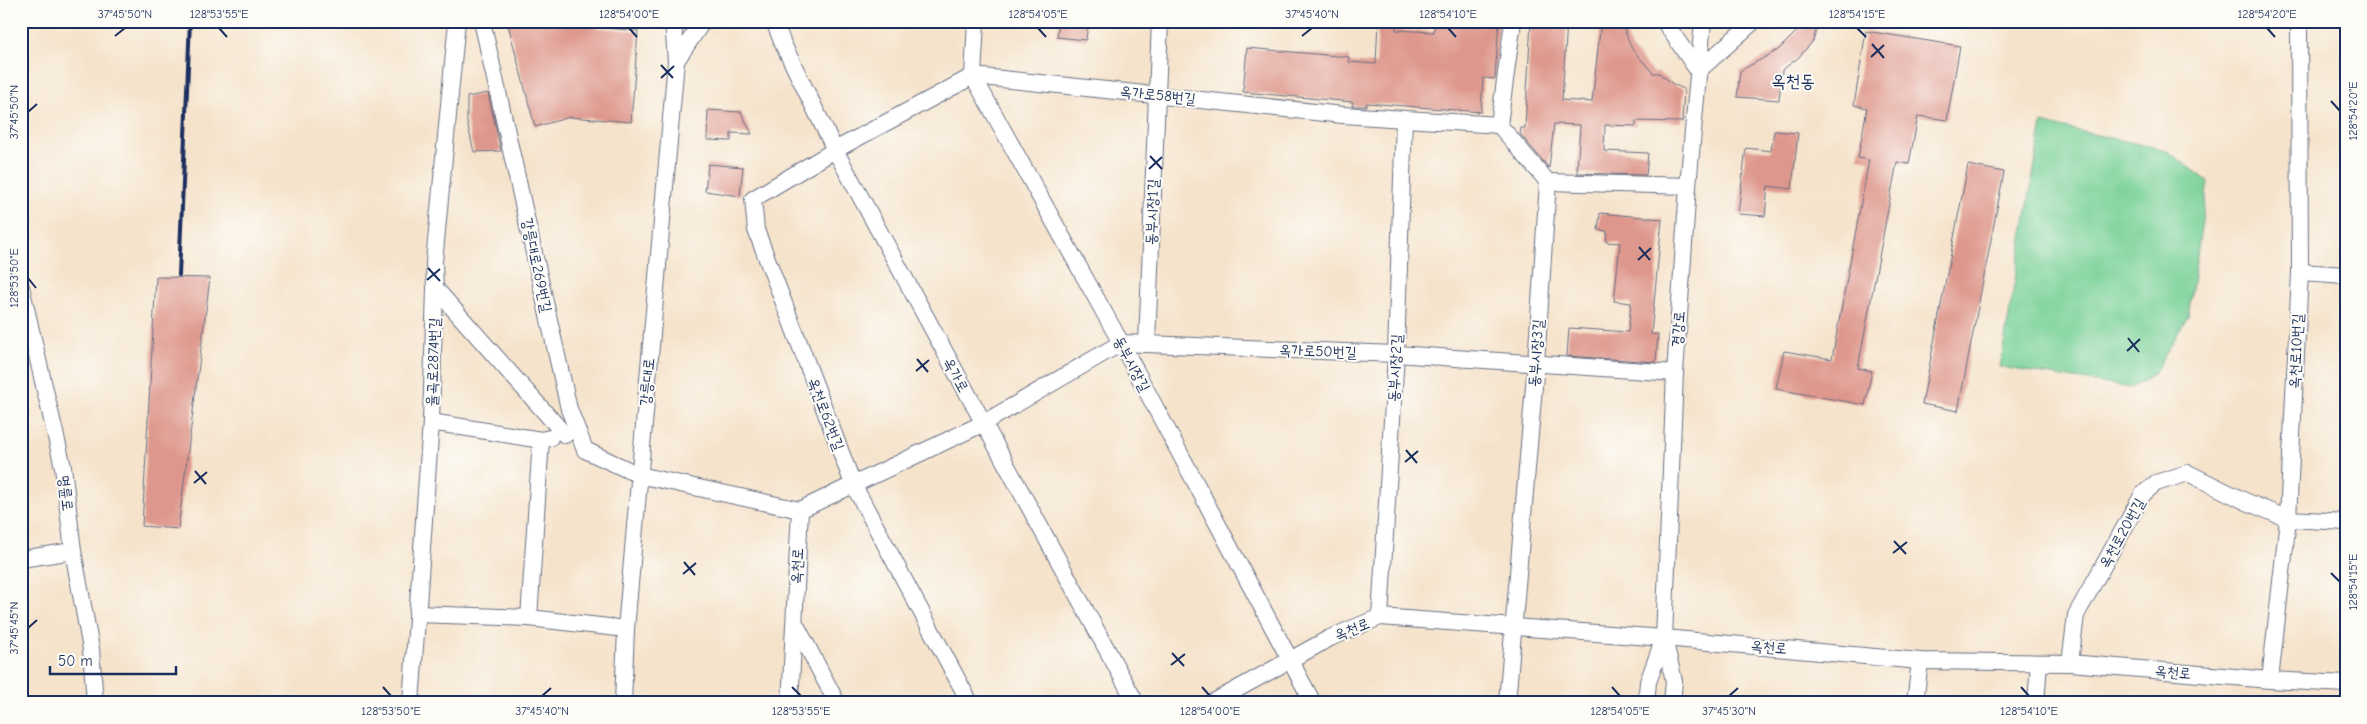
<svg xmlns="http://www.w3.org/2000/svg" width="2367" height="724" viewBox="0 0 2367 724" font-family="'Comic Neue','Poor Story',sans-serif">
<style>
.green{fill:#77d096;stroke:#49807a}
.building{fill:#de978c}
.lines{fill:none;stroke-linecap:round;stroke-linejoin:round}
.minor-casing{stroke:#676e84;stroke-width:18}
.minor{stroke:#fff;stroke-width:16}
.rail{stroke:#1b2f5e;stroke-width:4}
.ticks{fill:none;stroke:#1b2f5e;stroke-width:2}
.labels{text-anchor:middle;stroke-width:4;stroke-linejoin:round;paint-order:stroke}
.street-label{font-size:15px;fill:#1b2f5e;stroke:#fdfcf7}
.quarter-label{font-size:18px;fill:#1b2f5e;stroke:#fdfcf7}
.neatline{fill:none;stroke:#1b2f5e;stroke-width:2}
.ticks-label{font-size:12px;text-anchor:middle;fill:#1b2f5e}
</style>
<rect width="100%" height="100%" fill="#fdfcf7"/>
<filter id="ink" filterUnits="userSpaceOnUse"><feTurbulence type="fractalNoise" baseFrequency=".02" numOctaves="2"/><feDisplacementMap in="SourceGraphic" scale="10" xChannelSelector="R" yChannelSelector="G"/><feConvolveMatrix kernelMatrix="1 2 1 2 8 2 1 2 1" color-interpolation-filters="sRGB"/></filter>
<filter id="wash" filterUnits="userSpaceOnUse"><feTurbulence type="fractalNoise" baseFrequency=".0096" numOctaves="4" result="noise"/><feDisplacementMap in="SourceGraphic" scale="20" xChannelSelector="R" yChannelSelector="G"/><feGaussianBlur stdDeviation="1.12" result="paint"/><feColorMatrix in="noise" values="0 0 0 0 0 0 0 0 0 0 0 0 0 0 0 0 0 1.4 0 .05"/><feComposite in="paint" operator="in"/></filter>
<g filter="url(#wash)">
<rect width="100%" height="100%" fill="#f5e3cb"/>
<polygon class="green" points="2042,123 2166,150 2208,181 2188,316 2154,374 2132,388 2000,367"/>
<g id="blocks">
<g class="building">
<polygon points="507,21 594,21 593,27 638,31 631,122 570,117 535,127"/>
<polygon points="1059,21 1088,21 1086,40 1057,37"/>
<polygon points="1378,21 1397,21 1396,30 1434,32 1434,21 1499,21 1495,79 1483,78 1481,112 1367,103 1366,106 1352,106 1353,102 1243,92 1247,48 1349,57 1349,62 1376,64"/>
<polygon points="1531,21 1567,21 1562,100 1592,102 1601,21 1621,21 1632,49 1653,73 1659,73 1673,84 1684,89 1682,122 1636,121 1636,126 1605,125 1604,151 1648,153 1646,175 1577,173 1580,125 1554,124 1549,168 1520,134 1521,128 1525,128"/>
<polygon points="1802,21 1819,21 1813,41 1798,58 1782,70 1779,100 1737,97 1740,71 1778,50 1798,30"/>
<polygon points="1866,31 1960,46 1947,120 1918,116 1909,164 1897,162 1858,368 1872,371 1865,405 1776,389 1784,351 1832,359 1869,160 1858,158 1867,108 1854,105"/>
<polygon points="488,93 501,151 474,152 467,122 467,97"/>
<polygon points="708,110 741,112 752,134 731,133 731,141 707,140"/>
<polygon points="1774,131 1798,133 1792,189 1768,186 1765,216 1738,214 1746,148 1771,151"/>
<polygon points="708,164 743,167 740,196 705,191"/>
<polygon points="1968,165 2004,172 1958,411 1922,404"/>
<polygon points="1600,213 1662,219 1651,334 1658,334 1656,362 1567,356 1569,328 1628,332 1631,303 1614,301 1620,243 1606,242 1607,231 1598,230"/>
<polygon points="156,277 210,278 178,529 142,526"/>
</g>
</g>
</g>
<g filter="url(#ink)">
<use href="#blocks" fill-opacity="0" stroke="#676e84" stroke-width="1"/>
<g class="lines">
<defs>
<g id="minor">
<polyline points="482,21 569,409 585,450 639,475 800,510 982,424 1121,343 1396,354 1675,373"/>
<polyline points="774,21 783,44 835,150 1136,703"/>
<polyline points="976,21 973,76 1121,343 1313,703"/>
<polyline points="1664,21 1698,71 1754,21"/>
<polyline points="676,61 703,21"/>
<polyline points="1548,182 1688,186"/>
<polyline points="2300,272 2346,275"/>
<polyline points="21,287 63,467 73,551 91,649 95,703"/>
<polyline points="435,288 565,435"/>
<polyline points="1147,344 1160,21"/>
<polyline points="431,422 541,440 550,438"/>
<polyline points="21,559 73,551"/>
<polyline points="417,614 529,618 626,629"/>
<polyline points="1380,617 1396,354 1404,119"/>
<polyline points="529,618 541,440"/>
<polyline points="795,623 837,703"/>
<polyline points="2070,663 2076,615 2143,494 2156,483 2188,473 2247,502 2288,519 2346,522"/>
<polyline points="2270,680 2288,519 2300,272 2299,21"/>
<polyline points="411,703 431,422 435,288 434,262 457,21"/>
<polyline points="623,703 626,629 674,84 676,61 673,21"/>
<polyline points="790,703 800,510"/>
<polyline points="970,703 853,484 756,230 753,199 835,150 973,76 1343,115 1499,125"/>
<polyline points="1212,703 1330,638 1380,617 1664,638 1920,661 2070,663 2270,680 2346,684"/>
<polyline points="1507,703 1536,363 1548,182 1499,125 1513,21"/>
<polyline points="1646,703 1648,682 1664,638"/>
<polyline points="1672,703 1674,681 1664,638 1675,373 1688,186 1703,21"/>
<polyline points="1915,703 1920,661"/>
<polyline points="2036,703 2039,663"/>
</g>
</defs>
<use href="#minor" class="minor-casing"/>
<use href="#minor" class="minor"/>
<polyline class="rail" points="179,275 190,21"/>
</g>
</g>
<path class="ticks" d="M219,28l8,9M629,28l8,9M1038,28l8,9M1448,28l8,9M1857,28l9,9M2267,28l8,9M115,36l10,-8M1302,36l10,-8M1872,44l12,14M1871,57l13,-12M661,65l12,13M661,78l13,-12M2331,101l9,10M28,112l9,-8M1150,156l12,13M1149,169l13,-12M1639,247l11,13M1638,260l13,-12M428,268l12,13M28,278l8,10M427,280l13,-11M2128,338l11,14M2127,351l13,-12M917,359l11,13M916,371l13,-11M1406,450l11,13M1405,462l13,-11M195,471l11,13M194,483l13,-11M1894,541l12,13M1893,553l14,-11M684,562l11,13M2331,573l9,9M683,574l13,-11M28,628l9,-8M1172,653l12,13M1171,665l14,-11M383,687l8,9M792,687l9,9M1202,687l8,9M1612,687l8,9M2021,687l8,9M542,696l9,-8M1729,696l9,-8"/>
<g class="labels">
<g class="street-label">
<text transform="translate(1158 95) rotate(6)" y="5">옥가로58번길</text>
<text transform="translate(1152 212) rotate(-88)" y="5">동부시장1길</text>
<text transform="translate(537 265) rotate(78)" y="5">강릉대로269번길</text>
<text transform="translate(1678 329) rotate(-86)" y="5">경강로</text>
<text transform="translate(1318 351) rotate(2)" y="5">옥가로50번길</text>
<text transform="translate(2296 351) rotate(-87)" y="5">옥천로10번길</text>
<text transform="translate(1536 353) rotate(-86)" y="5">동부시장3길</text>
<text transform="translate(433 362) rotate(-88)" y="5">율곡로2874번길</text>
<text transform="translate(1132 364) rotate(62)" y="5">동부시장길</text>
<text transform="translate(1395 368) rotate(-87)" y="5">동부시장2길</text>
<text transform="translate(956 375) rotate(62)" y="5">옥가로</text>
<text transform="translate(647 382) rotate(-85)" y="5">강릉대로</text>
<text transform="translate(826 414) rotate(69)" y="5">옥천로62번길</text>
<text transform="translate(66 493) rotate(83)" y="5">명륜로</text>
<text transform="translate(2122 533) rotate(-61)" y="5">옥천로20번길</text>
<text transform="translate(797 566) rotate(-87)" y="5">옥천로</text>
<text transform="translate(1352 629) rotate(-22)" y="5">옥천로</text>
<text transform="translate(1769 647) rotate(5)" y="5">옥천로</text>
<text transform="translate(2173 672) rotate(5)" y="5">옥천로</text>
</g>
<g class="quarter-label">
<text x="1793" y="87">옥천동</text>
</g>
</g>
<rect width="2367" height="724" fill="none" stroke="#fdfcf7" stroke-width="55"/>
<path d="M50 666v8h126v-8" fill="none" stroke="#1b2f5e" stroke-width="2.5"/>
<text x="58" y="666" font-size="15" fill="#1b2f5e" stroke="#fdfcf7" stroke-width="4" paint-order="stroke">50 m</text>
<rect x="28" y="28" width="2312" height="668" class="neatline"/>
<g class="ticks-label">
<text x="125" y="18">37°45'50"N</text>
<text x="219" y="18">128°53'55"E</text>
<text x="629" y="18">128°54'00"E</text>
<text x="1038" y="18">128°54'05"E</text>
<text x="1312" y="18">37°45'40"N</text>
<text x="1448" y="18">128°54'10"E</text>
<text x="1857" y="18">128°54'15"E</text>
<text x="2267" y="18">128°54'20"E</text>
<text transform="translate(2353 111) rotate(-90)" y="4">128°54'20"E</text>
<text transform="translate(14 112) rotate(-90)" y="4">37°45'50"N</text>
<text transform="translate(14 278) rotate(-90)" y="4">128°53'50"E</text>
<text transform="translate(2353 582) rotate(-90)" y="4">128°54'15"E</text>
<text transform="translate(14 628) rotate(-90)" y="4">37°45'45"N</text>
<text x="391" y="715">128°53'50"E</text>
<text x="542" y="715">37°45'40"N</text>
<text x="801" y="715">128°53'55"E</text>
<text x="1210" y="715">128°54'00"E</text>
<text x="1620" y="715">128°54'05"E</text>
<text x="1729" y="715">37°45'30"N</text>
<text x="2029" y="715">128°54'10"E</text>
</g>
</svg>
